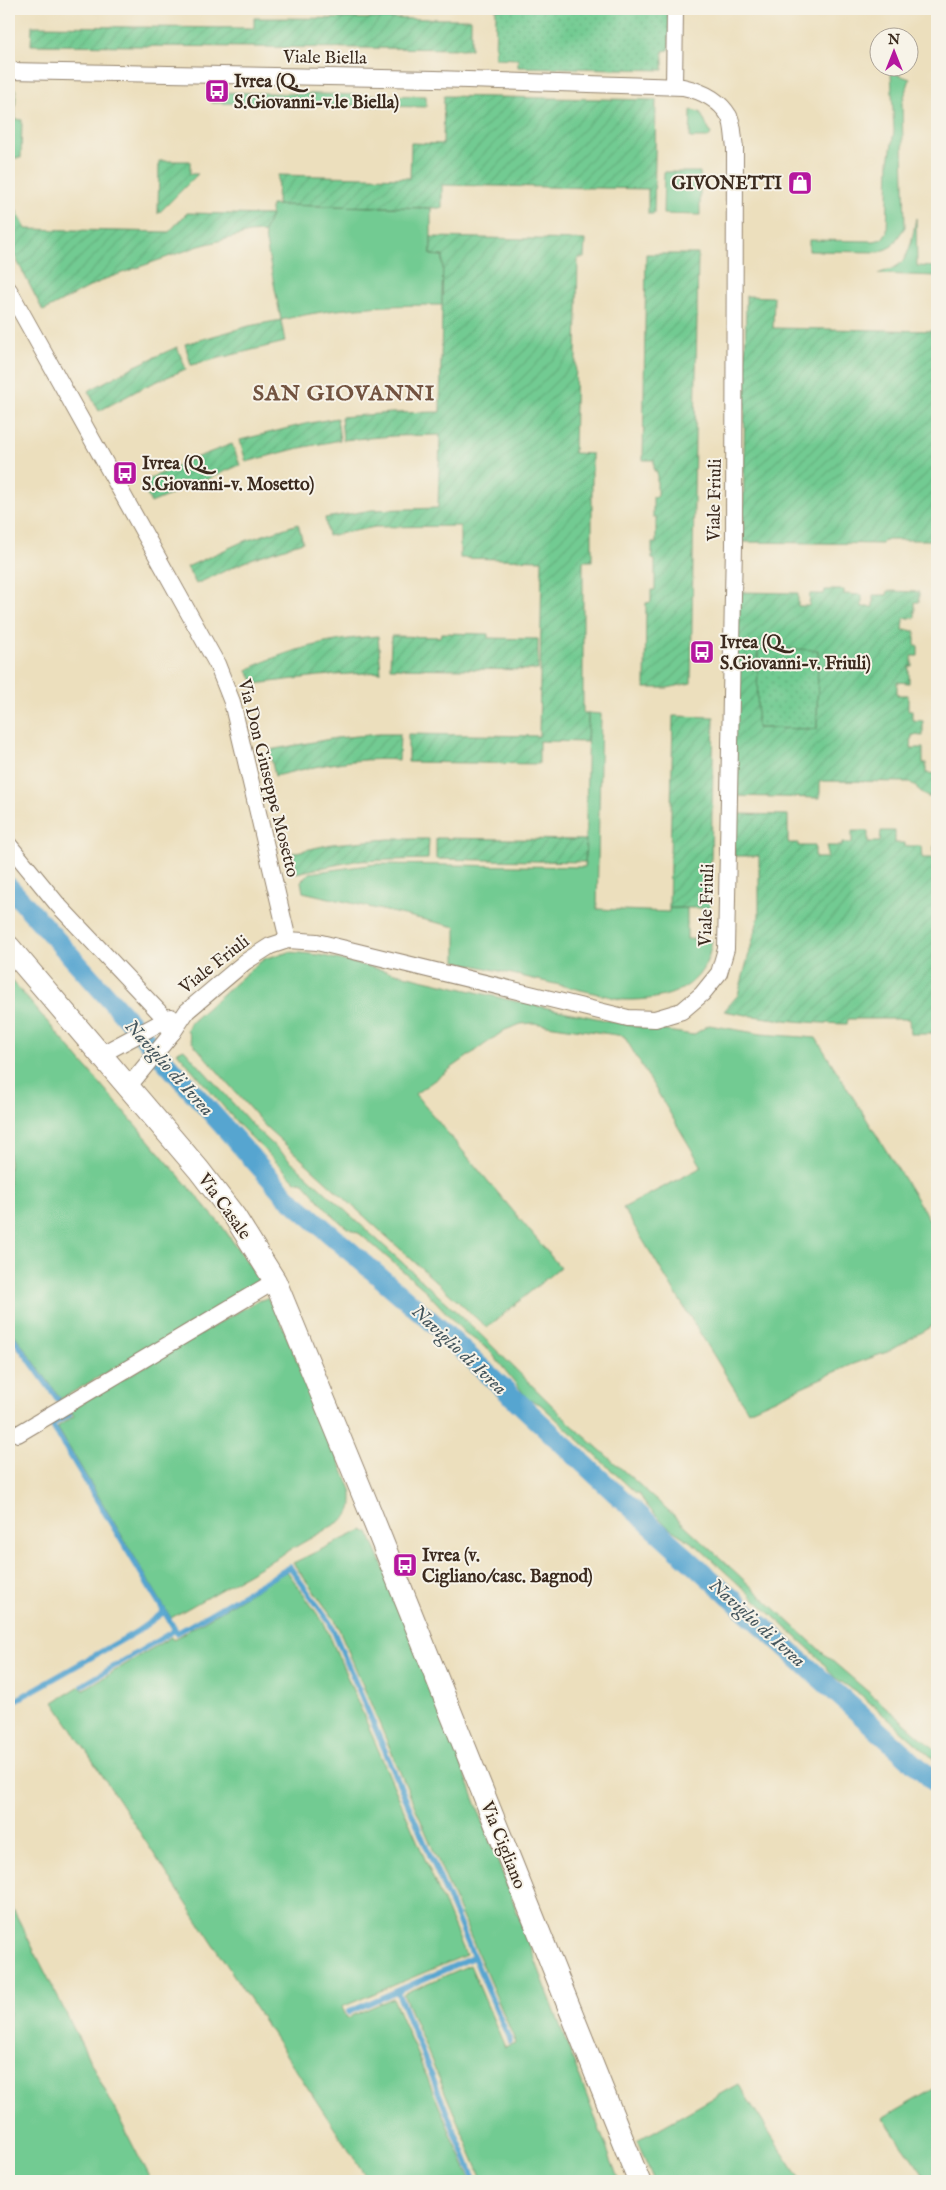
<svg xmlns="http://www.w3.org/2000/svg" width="946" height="2190" viewBox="0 0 946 2190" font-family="'IM FELL English',serif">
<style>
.grass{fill:#72cb92;stroke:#567a58}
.park{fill:url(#park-dots);stroke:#567a58}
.garden{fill:url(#garden-furrows);stroke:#567a58;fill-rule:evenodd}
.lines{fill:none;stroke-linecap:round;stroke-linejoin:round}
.stream{stroke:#56a5d0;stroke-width:5.5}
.canal{stroke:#56a5d0;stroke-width:20}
.minor-casing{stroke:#94846e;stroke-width:18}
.secondary-casing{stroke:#94846e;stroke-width:24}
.minor{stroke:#fff;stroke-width:16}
.secondary{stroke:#fff;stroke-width:22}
.labels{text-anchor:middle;stroke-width:4;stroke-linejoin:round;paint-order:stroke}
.street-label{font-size:18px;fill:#3b2a1e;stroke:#f7f3e8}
.poi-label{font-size:18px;font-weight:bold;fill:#3b2a1e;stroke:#f7f3e8;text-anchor:start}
.water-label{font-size:19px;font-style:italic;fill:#44555c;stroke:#f7f3e8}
.district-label{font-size:22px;font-weight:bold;letter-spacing:1px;fill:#725340;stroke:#f7f3e8}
</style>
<defs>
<pattern id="park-dots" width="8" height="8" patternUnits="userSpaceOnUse" patternTransform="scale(1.25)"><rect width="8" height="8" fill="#72cb92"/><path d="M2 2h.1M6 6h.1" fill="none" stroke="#64ae7d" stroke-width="1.8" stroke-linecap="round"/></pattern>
<pattern id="garden-furrows" width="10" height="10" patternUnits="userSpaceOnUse" patternTransform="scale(1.25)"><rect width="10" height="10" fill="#72cb92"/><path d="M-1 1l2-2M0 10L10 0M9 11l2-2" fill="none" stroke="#64ae7d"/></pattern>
</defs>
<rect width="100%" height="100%" fill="#f7f3e8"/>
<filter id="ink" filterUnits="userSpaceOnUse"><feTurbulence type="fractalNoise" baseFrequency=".02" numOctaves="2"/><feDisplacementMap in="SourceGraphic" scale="10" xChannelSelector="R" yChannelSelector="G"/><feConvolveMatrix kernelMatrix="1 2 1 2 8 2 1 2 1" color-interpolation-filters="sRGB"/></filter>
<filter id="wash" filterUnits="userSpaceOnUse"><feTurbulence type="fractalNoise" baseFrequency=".0096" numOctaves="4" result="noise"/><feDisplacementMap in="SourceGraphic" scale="20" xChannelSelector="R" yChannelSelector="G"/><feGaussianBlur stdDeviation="1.12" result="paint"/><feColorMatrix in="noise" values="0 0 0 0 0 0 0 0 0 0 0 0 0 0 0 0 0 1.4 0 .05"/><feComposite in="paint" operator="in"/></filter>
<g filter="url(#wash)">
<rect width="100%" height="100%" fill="#ecdfbd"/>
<g class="grass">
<polygon points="891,72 910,79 902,103 905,227 892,246 880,252 809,251 809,240 874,241 882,239 887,232 889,162 894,131"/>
<polygon points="9,88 16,89 15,119 22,120 21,158 9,158"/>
<polygon points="212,92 426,96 426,107 212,103"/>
<polygon points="691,110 700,112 711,134 708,138 690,138"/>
<polygon points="664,172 700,172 700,215 663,214"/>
<path d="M271,205l160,3v47l12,1 -1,49c-54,0 -108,2 -161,15l-17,-88 7,-17z"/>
<path d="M916,218l1,48 20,1v9l-59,-2c6,-3 14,-4 19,-8 14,-8 16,-34 19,-48z"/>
<path d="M588,713l13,1 -4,195 72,3v-4h18v31l25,1c-5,49 -45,61 -88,60l-168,-39v-34l-153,-35 -2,-11 8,-8 67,-9 209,3z"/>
<polygon points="290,952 319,955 514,1001 634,1026 693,1035 709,1025 761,1034 816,1038 937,1232 937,1323 887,1352 851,1365 748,1411 623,1208 702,1167 624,1036 533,1023 521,1024 505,1030 415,1094 560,1267 487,1328 265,1126 192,1042 187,1030 190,1023 256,965 266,958"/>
<polygon points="9,977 222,1226 258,1278 257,1285 61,1399 9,1327"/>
<polygon points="184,1049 257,1130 474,1328 573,1426 677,1518 823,1653 936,1750 937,1762 861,1695 834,1677 820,1659 697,1546 669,1528 645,1504 639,1493 636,1493 540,1404 528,1399 489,1350 464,1332 425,1290 360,1234 346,1227 333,1216 304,1183 295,1181 239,1125 177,1052"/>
<path d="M267,1298l10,15 75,179c0,17 1,20 -13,30l-168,96 -114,-191 17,-11 -4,-6 185,-108z"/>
<polygon points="362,1530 369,1533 424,1666 619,2181 483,2181 403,1994 470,1965 505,2047 516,2043 335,1620 293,1563"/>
<polygon points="287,1571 325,1625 466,1955 342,2007 347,2018 393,1998 471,2181 369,2181 54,1702 80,1686 83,1690 171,1637 173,1640"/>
<polygon points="9,1901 151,2181 9,2181"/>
<polygon points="738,2084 801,2181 654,2181 637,2141"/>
<polygon points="937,2087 937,2181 928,2181 883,2118"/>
</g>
<g class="park">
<polygon points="496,9 670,9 669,50 663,51 663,70 518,67 518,59 495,58"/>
<polygon points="758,648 818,649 817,729 756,728"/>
</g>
<g class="garden">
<polygon points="254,18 471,19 471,49 31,45 32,26 254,28"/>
<polygon points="444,96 656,100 654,214 648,214 648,189 442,185 442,208 277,205 278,175 410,178 411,143 443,144"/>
<polygon points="159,161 190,161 190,174 198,174 158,214"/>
<polygon points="9,182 13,182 13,204 26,229 169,232 187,213 271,215 264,232 249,233 199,246 105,279 43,311 9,245"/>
<polygon points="431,237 585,240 584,258 578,258 574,453 592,454 592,561 583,561 583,713 588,713 587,742 539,741 539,764 408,762 408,734 539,736 542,560 460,558 460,526 375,527 328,536 325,518 372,510 438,508 440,435 394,436 343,440 341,417 391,413 440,412 443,256 431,255"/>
<polygon points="646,254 698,254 691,683 667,688 645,688 646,603 651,602 651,590 655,590 655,560 652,559 652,543 656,543 656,517 653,517 653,497 657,497 657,471 654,471 654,460 643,460"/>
<polygon points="746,296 774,297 773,328 937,331 937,540 883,540 882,544 743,542"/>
<polygon points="281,320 285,342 191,365 185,344 249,326"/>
<polygon points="177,347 186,369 144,387 99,411 88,391 133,367"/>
<polygon points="337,418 340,440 295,449 246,462 240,440 305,424"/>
<polygon points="232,444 240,465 151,503 141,483 187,461"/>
<polygon points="298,524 303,542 251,559 196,584 187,567 242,542"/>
<path d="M825,590h19v4l18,1v12h11v-12h14l1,-4 31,1v10h-4v16h-11l-1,12 12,1v14l3,1v10h-6v10h-3v17l-12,-1v13h11v15h4v10l11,1v15l-11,-1 -1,13h12v15h3v10l11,1v23h-10l-17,-15 -90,-1v17l-88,-2 4,-204 62,1v13h11l1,-12h14zM758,648l60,2 -1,79 -60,-1z"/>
<polygon points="441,633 488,634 488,638 538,639 538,670 390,668 391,636 440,637"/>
<path d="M378,636l3,36 -63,4 -63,8 -8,-14c40,-21 87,-31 131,-34z"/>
<polygon points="673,716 714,717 710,908 669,908"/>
<path d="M379,734h21l-1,26c-42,-3 -84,6 -124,16l-6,-26 67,-12z"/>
<path d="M735,814l53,1v28h10v3h17v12h12v-12h15v-3h10v-12h16v11h12l1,-11h14v12h10v3h16l1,12h12v-12h3v188h-27l-1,-15h-61l-1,5c-41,-1 -82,-5 -123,-13l14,-16 21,-79v-60h-25z"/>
<polygon points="436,838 586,840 585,862 436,859"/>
<polygon points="389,839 429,839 428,859 355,861 296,873 292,853 332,844"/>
</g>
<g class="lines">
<g class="stream">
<polyline points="9,1332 69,1415 52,1425 177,1633 290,1567 330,1623 510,2041"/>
<polyline points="83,1685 175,1630"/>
<polyline points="18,1699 136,1632 164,1612"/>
<polyline points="397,1991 475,2181"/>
<polyline points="349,2012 474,1957"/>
</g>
<polyline class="canal" points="9,887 286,1196 439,1328 614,1492 937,1784"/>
</g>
</g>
<g filter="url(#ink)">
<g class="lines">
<defs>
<g id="minor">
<path d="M9,71l426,8 248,8c18,4 36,12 46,29 5,8 4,22 6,31l-1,398 -8,404 -7,24 -17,21 -20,17 -27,8 -27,-1 -311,-76 -29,-2 -18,6 -25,16 -58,49 -14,21 -44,54"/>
<polyline points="674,86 675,9"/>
<polyline points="9,290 217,664 232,702 288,940"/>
<polyline points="9,845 58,905 161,1014 163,1021 173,1032"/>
<polyline points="100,1055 171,1017"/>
<polyline points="18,1434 275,1281"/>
</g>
<polyline id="secondary" points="9,947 199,1170 235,1217 275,1281 369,1509 639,2181"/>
</defs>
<use href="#minor" class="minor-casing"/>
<use href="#secondary" class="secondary-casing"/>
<use href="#minor" class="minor"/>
<use href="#secondary" class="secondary"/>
</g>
</g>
<defs>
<symbol id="bus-square" viewBox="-11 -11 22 22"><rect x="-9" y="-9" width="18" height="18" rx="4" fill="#b5179e" stroke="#f7f3e8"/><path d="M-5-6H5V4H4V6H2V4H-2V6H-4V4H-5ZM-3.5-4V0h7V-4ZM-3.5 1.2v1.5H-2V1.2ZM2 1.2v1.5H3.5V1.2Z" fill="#fff"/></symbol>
<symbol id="shop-square" viewBox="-11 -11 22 22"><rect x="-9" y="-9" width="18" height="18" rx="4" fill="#b5179e" stroke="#f7f3e8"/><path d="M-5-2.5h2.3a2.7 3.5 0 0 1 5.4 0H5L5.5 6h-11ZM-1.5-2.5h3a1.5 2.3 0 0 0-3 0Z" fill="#fff"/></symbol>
</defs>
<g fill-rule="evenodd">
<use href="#bus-square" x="203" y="77" width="28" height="28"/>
<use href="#shop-square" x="786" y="169" width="28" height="28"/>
<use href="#bus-square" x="111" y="459" width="28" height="28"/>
<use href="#bus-square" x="688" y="638" width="28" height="28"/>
<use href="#bus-square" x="391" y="1551" width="28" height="28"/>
</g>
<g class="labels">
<g class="street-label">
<text transform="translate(325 57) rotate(1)" y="6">Viale Biella</text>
<text transform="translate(714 500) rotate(-89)" y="6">Viale Friuli</text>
<text transform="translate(269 778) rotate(76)" y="6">Via Don Giuseppe Mosetto</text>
<text transform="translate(706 905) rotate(-88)" y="6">Viale Friuli</text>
<text transform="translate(214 964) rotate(-38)" y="6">Viale Friuli</text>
<text transform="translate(225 1206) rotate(54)" y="6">Via Casale</text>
<text transform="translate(504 1845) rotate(68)" y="6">Via Cigliano</text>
</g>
<g class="poi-label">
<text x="234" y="87">Ivrea (Q.<tspan x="234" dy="21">S.Giovanni-v.le Biella)</tspan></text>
<text x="782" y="189" text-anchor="end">GIVONETTI</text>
<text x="142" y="469">Ivrea (Q.<tspan x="142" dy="21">S.Giovanni-v. Mosetto)</tspan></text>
<text x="720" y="648">Ivrea (Q.<tspan x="720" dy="21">S.Giovanni-v. Friuli)</tspan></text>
<text x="422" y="1561">Ivrea (v.<tspan x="422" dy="21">Cigliano/casc. Bagnod)</tspan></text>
</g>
<g class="water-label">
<text transform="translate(170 1067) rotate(48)" y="7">Naviglio di Ivrea</text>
<text transform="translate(460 1349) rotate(43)" y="7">Naviglio di Ivrea</text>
<text transform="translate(758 1622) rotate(42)" y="7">Naviglio di Ivrea</text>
</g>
<g class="district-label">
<text x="344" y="400">SAN GIOVANNI</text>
</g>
</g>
<rect width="946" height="2190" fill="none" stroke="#f7f3e8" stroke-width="30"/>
<g transform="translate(894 52)"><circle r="24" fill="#f7f3e8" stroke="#aca397"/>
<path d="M0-4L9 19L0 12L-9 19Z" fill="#b5179e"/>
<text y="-8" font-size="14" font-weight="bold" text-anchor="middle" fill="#3b2a1e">N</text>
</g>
</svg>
